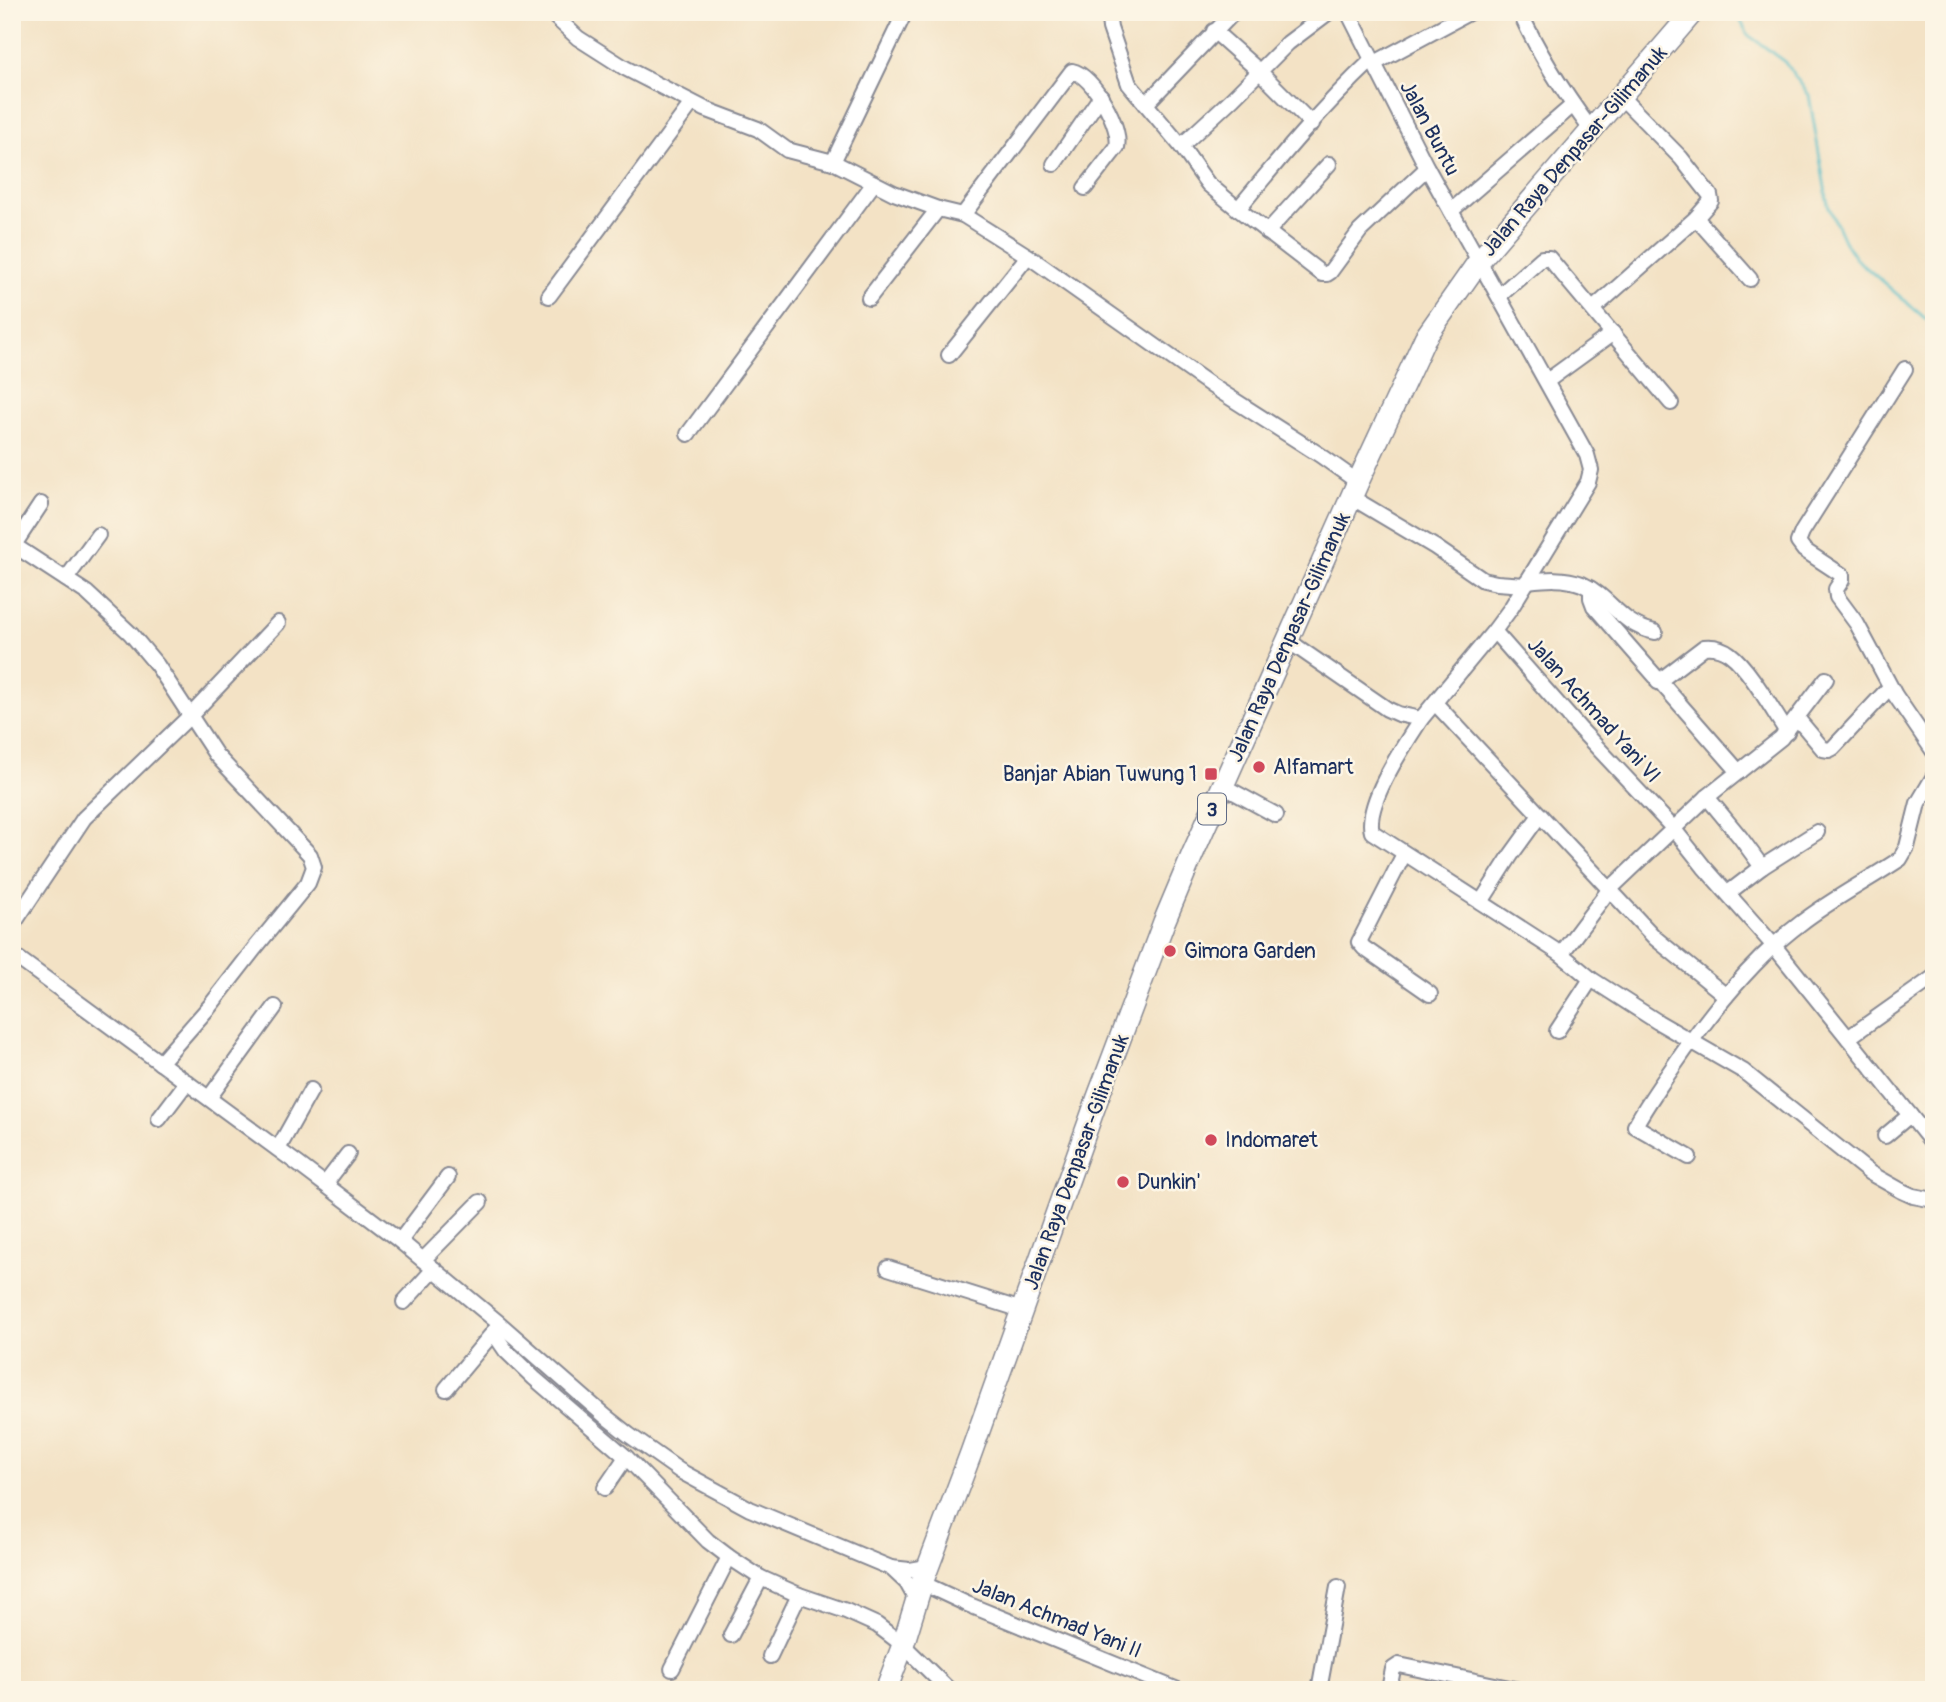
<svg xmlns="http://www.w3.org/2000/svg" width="1946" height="1702" viewBox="0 0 1946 1702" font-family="Pangolin,sans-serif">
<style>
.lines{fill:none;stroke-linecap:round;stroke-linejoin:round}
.stream{stroke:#4ebcc7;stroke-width:2.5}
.minor-casing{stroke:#878892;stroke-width:18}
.highway-casing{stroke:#878892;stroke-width:24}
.minor{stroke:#fff;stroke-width:14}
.highway{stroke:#fff;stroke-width:21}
.poi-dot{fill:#d1495b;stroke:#fcf5e5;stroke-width:2.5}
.labels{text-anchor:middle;stroke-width:5;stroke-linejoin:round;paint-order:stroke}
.shield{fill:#fcf5e5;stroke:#5e6a86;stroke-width:2}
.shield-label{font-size:19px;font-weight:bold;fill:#1b2f5e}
.street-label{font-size:21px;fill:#1b2f5e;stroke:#fcf5e5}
.poi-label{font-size:21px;fill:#1b2f5e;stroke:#fcf5e5;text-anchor:start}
</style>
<rect width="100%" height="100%" fill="#fcf5e5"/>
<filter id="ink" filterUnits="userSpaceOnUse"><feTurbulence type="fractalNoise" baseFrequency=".0143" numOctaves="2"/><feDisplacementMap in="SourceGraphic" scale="14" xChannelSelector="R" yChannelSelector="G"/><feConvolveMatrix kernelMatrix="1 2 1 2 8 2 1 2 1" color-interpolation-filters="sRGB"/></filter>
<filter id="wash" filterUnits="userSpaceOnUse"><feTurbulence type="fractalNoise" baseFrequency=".00686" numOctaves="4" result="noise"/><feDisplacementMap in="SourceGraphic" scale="28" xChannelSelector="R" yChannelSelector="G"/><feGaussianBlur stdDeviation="1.57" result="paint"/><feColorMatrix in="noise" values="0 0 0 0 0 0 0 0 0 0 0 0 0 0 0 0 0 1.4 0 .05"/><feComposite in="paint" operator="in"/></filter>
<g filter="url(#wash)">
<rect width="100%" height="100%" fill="#f3e2c5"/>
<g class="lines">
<polyline class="stream" points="1736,12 1748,35 1783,60 1809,95 1828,205 1844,241 1855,258 1934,326"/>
</g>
</g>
<g filter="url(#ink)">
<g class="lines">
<defs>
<g id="minor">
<polyline points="550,12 578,38 625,68 705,109 758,129 787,150 833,162 894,193 938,209 963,215 1028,256 1212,386 1320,455 1358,482"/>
<polyline points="1108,12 1110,28 1129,84 1181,146 1200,173 1208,184 1238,209 1322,274 1327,274 1330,272 1360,231 1427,168"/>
<path d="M1520,12c19,43 44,81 72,119"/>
<polyline points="1214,31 1259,71 1312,124"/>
<polyline points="1373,64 1470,12"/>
<polyline points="1146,104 1234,12"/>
<polyline points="1181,146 1233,98 1288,43 1329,12"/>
<polyline points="833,162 905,12"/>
<polyline points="1054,164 1101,96"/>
<path d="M1238,209c42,-51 85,-103 133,-148"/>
<polyline points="1451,211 1573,105"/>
<path d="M963,215l109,-144c21,4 50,56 45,76l-32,41"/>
<polyline points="1696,218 1750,279"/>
<polyline points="1267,232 1329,164"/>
<polyline points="549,296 692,103"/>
<polyline points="1499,296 1542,258 1549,258 1671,403"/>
<polyline points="869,298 938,209"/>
<polyline points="1593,309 1696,218 1711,201 1710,195 1681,158 1621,97"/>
<polyline points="949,355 1028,256"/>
<polyline points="1905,369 1802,532 1798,542 1804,550 1842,575 1842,580 1836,589 1837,597 1857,624 1895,695 1934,752"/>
<polyline points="1547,381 1613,333"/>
<polyline points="688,434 874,183"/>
<polyline points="1351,497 1435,547 1483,580 1497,583 1525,585"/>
<polyline points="12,544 87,593 131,634 157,665 216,755 310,855 314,867 308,883 255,948 210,1006 160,1063"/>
<polyline points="12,548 41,504"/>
<polyline points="66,579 98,535"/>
<path d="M1527,581c19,-2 37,-4 55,3 29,13 38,41 73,48"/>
<polyline points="1591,589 1591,598 1594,606 1739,772"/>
<polyline points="1494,631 1581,730 1673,828 1704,867 1774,946 1934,1145"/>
<polyline points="1287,640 1387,709 1398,714 1421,719 1494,631 1511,608 1588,482 1591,470 1587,455 1427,168 1348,12"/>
<path d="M1658,682l46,-35c9,-1 18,1 26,7 19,14 43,57 57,78"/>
<polyline points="1435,703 1655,938 1726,996"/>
<polyline points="1797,718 1823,749 1829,750 1833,748 1890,687"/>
<path d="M1421,719c-16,25 -57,85 -49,113l189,122 30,25 67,43 85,49 127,102 32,18 11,5 21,4"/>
<polyline points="1223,786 1276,815"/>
<polyline points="1707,797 1740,837 1762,867"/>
<polyline points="1404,854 1359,942 1364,948 1430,994"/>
<polyline points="1728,893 1762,867 1817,832"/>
<polyline points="1481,902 1511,855 1540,815"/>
<polyline points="12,926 84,818 191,715 278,623"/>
<polyline points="12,954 298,1164 400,1241 500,1324 605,1416 629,1435 680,1471 750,1509 891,1568 910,1570 927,1567"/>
<polyline points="1561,954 1609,890 1707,797 1781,738 1826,679"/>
<polyline points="1557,1031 1591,979"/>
<polyline points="1848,1038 1934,977"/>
<polyline points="209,1098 275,1007"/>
<polyline points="159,1119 187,1082"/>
<polyline points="1885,1136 1910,1115"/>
<polyline points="278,1149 311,1090"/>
<path d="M1689,1157l-54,-31c11,-21 25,-40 38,-59 35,-51 78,-107 128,-144 31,-24 66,-42 99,-64l7,-12 11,-44 16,-27"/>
<polyline points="325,1184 348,1154"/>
<polyline points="400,1241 448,1177"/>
<polyline points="423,1260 480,1202"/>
<polyline points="888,1268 1022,1310"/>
<polyline points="404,1302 434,1269"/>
<polyline points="493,1332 506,1351 534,1378 626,1457 708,1541 729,1557 761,1578 799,1595 846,1611 877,1625 903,1645 949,1690"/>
<polyline points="446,1389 497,1328"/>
<polyline points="605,1488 626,1457"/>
<polyline points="891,1568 907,1583 916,1599"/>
<polyline points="922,1583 967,1604 1178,1690"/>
<polyline points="731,1635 761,1578"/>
<polyline points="770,1656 799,1595"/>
<polyline points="672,1669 729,1557"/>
<polyline points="1319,1690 1338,1587"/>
<polyline points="1389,1690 1393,1669 1399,1665 1519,1690"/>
</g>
<polyline id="highway" points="886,1690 903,1645 922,1583 971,1453 1098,1097 1164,922 1193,853 1358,482 1415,360 1425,338 1479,261 1693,12"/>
</defs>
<use href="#minor" class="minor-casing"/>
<use href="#highway" class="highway-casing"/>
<use href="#minor" class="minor"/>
<use href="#highway" class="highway"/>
</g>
</g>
<g class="poi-dot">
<circle cx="1259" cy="767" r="7"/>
<rect x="1204" y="767" width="14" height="14" rx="3.5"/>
<circle cx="1170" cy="951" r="7"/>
<circle cx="1211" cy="1140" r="7"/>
<circle cx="1123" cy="1182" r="7"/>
</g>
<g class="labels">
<rect class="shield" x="1198" y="793.5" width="28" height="31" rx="5"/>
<g class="shield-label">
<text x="1212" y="816">3</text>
</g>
<g class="street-label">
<text transform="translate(1430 128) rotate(62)" y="7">Jalan Buntu</text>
<text transform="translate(1574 151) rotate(-49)" y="7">Jalan Raya Denpasar-Gilimanuk</text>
<text transform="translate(1289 637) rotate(-66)" y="7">Jalan Raya Denpasar-Gilimanuk</text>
<text transform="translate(1594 710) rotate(48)" y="7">Jalan Achmad Yani VI</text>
<text transform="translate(1076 1162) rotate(-70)" y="7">Jalan Raya Denpasar-Gilimanuk</text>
<text transform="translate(1057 1618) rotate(22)" y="7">Jalan Achmad Yani II</text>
</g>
<g class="poi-label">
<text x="1273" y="774">Alfamart</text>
<text x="1197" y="781" text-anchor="end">Banjar Abian Tuwung 1</text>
<text x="1184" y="958">Gimora Garden</text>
<text x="1225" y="1147">Indomaret</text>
<text x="1137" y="1189">Dunkin'</text>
</g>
</g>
<rect width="1946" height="1702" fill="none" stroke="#fcf5e5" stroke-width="42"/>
</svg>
